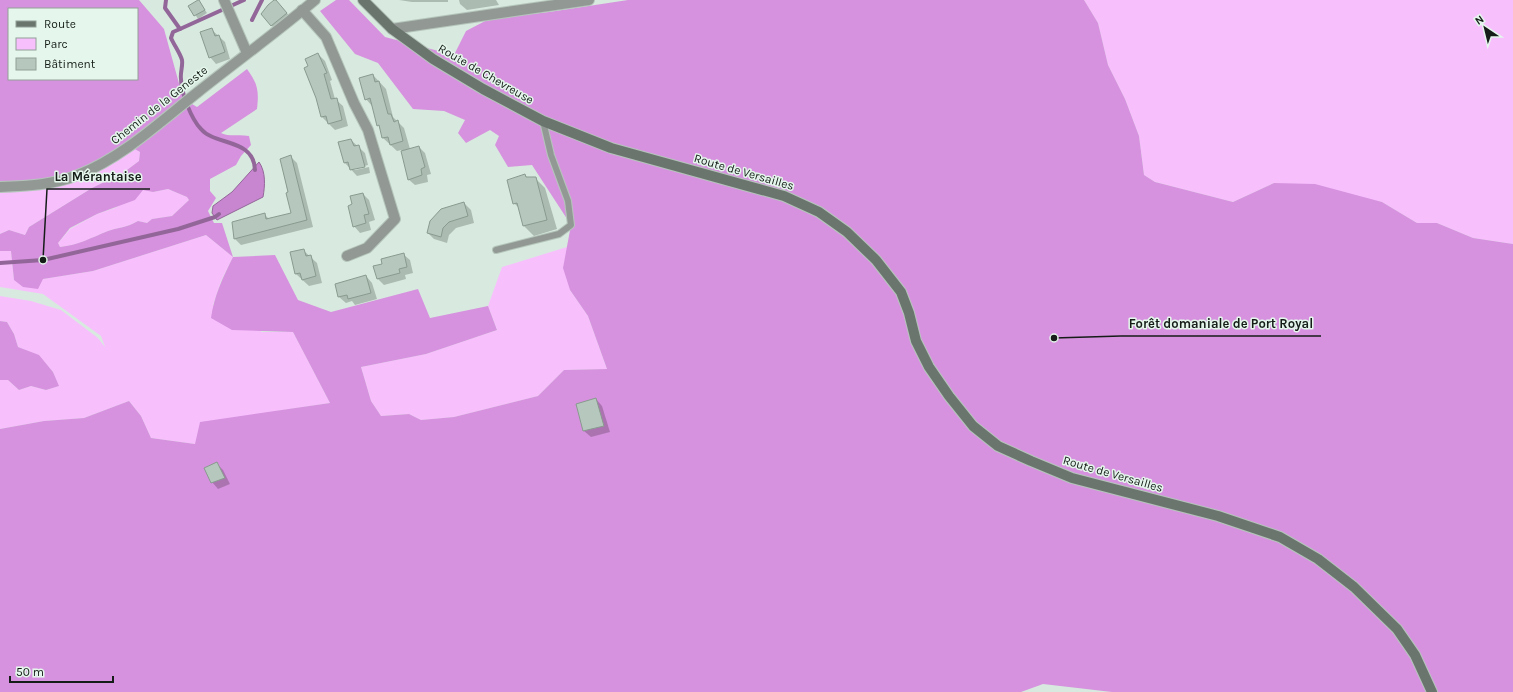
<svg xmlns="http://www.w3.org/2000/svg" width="1513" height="692" viewBox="0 0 1513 692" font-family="Karla,sans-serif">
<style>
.green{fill:#f7c0fd}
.forest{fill:#d692de;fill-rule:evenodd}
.water{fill:#c886d0;stroke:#936699}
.shadow{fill:#0003}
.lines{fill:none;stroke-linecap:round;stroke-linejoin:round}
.stream{stroke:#936699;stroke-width:4}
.building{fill:#b6c8bd;stroke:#899a8f}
.service-casing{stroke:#b5c5bb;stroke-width:8}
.minor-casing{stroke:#b5c5bb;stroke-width:12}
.tertiary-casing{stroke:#b5c5bb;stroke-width:12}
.secondary-casing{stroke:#b5c5bb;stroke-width:12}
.service{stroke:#929995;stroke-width:6}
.minor{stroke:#929995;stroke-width:10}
.tertiary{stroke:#929995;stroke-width:10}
.secondary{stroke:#6a756e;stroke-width:10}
.labels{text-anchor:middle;stroke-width:3;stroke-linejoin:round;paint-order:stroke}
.street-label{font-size:12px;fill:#161d19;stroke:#e5f7ec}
.leader{fill:none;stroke:#161d19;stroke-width:1.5}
.callout-dot{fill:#161d19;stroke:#e5f7ec;stroke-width:1.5}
.callout-label{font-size:13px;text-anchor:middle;font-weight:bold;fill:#161d19;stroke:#e5f7ec;stroke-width:3;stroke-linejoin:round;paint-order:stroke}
</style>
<rect width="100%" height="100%" fill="#d8eadf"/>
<g class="green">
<polygon points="1084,0 1513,0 1513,244 1473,238 1437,223 1417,223 1382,202 1274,183 1233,202 1155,182 1144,175 1139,136 1125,99 1108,65 1098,23"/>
<polygon points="133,148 140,152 139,161 123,173 92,188 29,227 25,235 9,230 0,234 0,192 6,192 45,188"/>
<path d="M143,189l10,3 15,-3 19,8 2,3 -17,16 -20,3 -5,4 -9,-2c-12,7 -19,6 -30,10 -17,7 -29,14 -48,16l-2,-4 12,-14 27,-15 18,-6z"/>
<polygon points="206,235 233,257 221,281 213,305 262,332 293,332 330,403 277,411 195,444 151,438 141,416 129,401 84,418 44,421 0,429 0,380 8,380 19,390 31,386 46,390 58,386 53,372 39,356 18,347 14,334 7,322 0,321 0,296 31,301 61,310 98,338 105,347 101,336 43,294 0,287 0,251 11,251 14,280 43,279 93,271"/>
<polygon points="567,247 570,290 588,316 607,369 564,370 538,396 454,417 421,420 409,414 381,416 371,401 361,367 426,354 497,330 488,306 502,267"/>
</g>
<g class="forest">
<path d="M0,0h139l25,29 19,69 -45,36 -38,27 -25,11 -33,9 -42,2zM9,9h128v70h-128z"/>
<path d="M336,0h13l36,37 69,18 12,-24 23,-12 60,-7 79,-12h456l14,23 10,42 17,34 14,37 5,39 11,7 78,20 41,-19 41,1 67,18 35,21h20l36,15 40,6v448h-401l-69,-8 -22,8h-1021v-263l44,-8 40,-3 45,-17 12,15 10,22 44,6 5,-22 130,-19 -37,-71 -61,-2 -21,-12c3,-22 12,-41 22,-61l-27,-22 -113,36 -50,8 -5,10 -15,-2 -9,-7 -3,-29h-11v-17l9,-4 16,5 4,-8 63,-39 31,-15 16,-12 1,-9 -7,-4 59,-44 5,3 50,-38c11,15 12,22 10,40l-36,24c8,4 18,1 28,3l2,9 -10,11 -5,9 -26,14v12l6,7 -8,13 6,12h8l11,34 42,-2 23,45 33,12 87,-23 12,29 58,-12 9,24 -71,24 -65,13 10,34 10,15 28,-2 12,6 33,-3 84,-21 26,-26 43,-1 -19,-53 -18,-26 -7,-22 8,-43 -39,-60 -24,2 -13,-22 4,-9 -9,-6 -24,13 -8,-10 7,-13 -21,-9 -31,-2 -35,-46 -23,-9 -35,-43zM168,189l19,8 2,3 -17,16 -20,3 -5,4 -9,-2c-12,7 -19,6 -30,10 -17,7 -30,14 -48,16l-2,-4 12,-15 27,-14 38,-14 8,-10 10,2z"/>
<polygon points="0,321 7,322 14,334 18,347 39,355 53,372 59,386 46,390 31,386 19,390 8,380 0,380"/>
</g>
<path class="water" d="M259,162c7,10 6,24 4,35l-46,23 -5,-7 1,-7 19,-14z"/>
<g class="shadow">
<polygon points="399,0 448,0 448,2 412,2"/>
<polygon points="459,0 496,0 499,5 467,10 460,4"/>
<polygon points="199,1 207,13 198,19 190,6"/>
<polygon points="281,6 292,19 277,31 271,25"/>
<polygon points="212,30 225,42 230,59 216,64 210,57"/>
<polygon points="318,54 325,61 332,80 330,81 335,99 343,106 348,126 335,130 322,117 310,67"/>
<polygon points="373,75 386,89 393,117 404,128 410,149 419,147 425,153 431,174 427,175 428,182 415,185 408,179 402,150 397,151 383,138 372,106 366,99"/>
<polygon points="351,140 365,153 368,165 353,169 355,170 369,167 370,173 357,176 345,163 339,143"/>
<polygon points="291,157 297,163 313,227 241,245 235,239 264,214 269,219 292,214 281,159"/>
<polygon points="525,175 528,178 535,178 545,188 557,229 534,236 524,226 519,208 514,203"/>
<polygon points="363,194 369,200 375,220 369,222 371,230 360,233 354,226 353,205"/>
<polygon points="464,203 471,210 474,223 456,228 449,235 447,243 434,239 428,233"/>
<polygon points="303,250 317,263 322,283 309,286 296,274"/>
<polygon points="403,254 410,260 413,273 405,275 406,279 384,285 378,279 383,265"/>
<polygon points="366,276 372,283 377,299 355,305 352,301 346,303 339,297"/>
<polygon points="596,399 602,406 610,432 591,437 584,431 577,405"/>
<polygon points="216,463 223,470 230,484 218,489 212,482"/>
</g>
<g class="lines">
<g class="stream">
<polyline points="166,0 165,8 180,29"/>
<path d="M244,0l-64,29 -7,3 -2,6c3,7 9,15 11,22 1,6 -2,13 -1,19 0,13 10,40 20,50 14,17 53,9 54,41"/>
<polyline points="252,20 262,0"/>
<polyline points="0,263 43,260 178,229 215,217 219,214"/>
</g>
</g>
<g class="building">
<polygon points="198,0 199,0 205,10 194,16 188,6"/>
<polygon points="274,0 276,0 287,13 271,26 261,14 268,5"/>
<polygon points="212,28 215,36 219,35 225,52 209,58 200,32"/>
<polygon points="318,53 327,73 324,74 331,99 337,98 342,120 328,124 326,116 321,117 316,98 304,68 308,66 305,59"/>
<polygon points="373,74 375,82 379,81 388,114 391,114 394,122 398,120 403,141 390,145 388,137 382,138 379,125 377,126 370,98 365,100 359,78"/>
<polygon points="351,139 354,146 359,145 365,167 350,170 348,162 344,163 338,142"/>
<polygon points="419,146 425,167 421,169 422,175 408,180 401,151"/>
<polygon points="291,155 307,220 234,239 232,222 265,213 266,219 291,213 286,193 288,192 280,159"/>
<polygon points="525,174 526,177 536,177 547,220 523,226 517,203 513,204 507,180"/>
<polygon points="363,193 369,214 364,215 366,223 353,227 348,206 352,204 350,196"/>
<polygon points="464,202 468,216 449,222 443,228 441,237 427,233 430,221 441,209"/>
<polygon points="304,249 306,256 311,255 316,276 302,280 300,273 295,274 290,252"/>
<polygon points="404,253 407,267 399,269 400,273 377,279 373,266 382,264 381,259"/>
<polygon points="366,275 371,293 348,299 347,295 338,297 335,284"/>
<polygon points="596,398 604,426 583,431 576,404"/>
<polygon points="217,462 225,478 211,483 204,468"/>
</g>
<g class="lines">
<defs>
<polyline id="service" points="496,250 559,234 571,225 568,201 551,155 543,121"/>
<g id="minor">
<polyline points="224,0 247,53"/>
<polyline points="302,10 326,37 354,103 368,130 395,219 367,248 347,256"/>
<path d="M0,187c26,-1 53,-2 78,-12 45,-18 82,-53 120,-83 39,-31 79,-60 117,-92"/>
</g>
<polyline id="tertiary" points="392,29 589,0"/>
<polyline id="secondary" points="363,0 392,29 433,59 483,89 543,121 611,148 784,196 819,212 847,232 876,260 901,292 909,313 916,341 929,367 949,396 973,426 998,446 1031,461 1072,478 1218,516 1280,537 1318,559 1354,587 1397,629 1415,655 1432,692"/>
</defs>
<use href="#service" class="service-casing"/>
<use href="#minor" class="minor-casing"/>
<use href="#tertiary" class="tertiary-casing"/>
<use href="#secondary" class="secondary-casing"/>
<use href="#service" class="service"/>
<use href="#minor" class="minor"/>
<use href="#tertiary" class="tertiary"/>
<use href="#secondary" class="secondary"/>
</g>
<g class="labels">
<g class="street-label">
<text transform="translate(486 74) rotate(30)" y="4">Route de Chevreuse</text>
<text transform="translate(159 105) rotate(-38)" y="4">Chemin de la Geneste</text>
<text transform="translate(744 172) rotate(16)" y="4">Route de Versailles</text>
<text transform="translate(1113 474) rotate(16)" y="4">Route de Versailles</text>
</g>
</g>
<path class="leader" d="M43 260L47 189H150M1054 338L1121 336H1321"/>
<g class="callout-dot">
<circle cx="43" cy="260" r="4"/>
<circle cx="1054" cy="338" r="4"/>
</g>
<g class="callout-label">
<text x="98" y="181">La Mérantaise</text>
<text x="1221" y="328">Forêt domaniale de Port Royal</text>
</g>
<rect x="8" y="8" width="130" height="72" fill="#e5f7ec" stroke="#92a098"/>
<rect x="16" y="21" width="20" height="6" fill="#6a756e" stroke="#92a098"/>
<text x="44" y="28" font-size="12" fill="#161d19">Route</text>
<rect x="16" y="38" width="20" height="12" fill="#f7c0fd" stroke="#92a098"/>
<text x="44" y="48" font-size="12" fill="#161d19">Parc</text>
<rect x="16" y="58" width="20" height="12" fill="#b6c8bd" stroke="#92a098"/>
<text x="44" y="68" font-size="12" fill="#161d19">Bâtiment</text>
<g transform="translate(1485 28) rotate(325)" stroke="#e5f7ec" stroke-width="3" paint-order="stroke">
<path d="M0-3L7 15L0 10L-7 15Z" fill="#161d19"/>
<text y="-6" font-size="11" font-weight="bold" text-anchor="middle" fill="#161d19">N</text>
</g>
<path d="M10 676v6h103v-6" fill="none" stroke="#161d19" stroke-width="2"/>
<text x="16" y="676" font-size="12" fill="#161d19" stroke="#e5f7ec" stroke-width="3" paint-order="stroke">50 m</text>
</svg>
